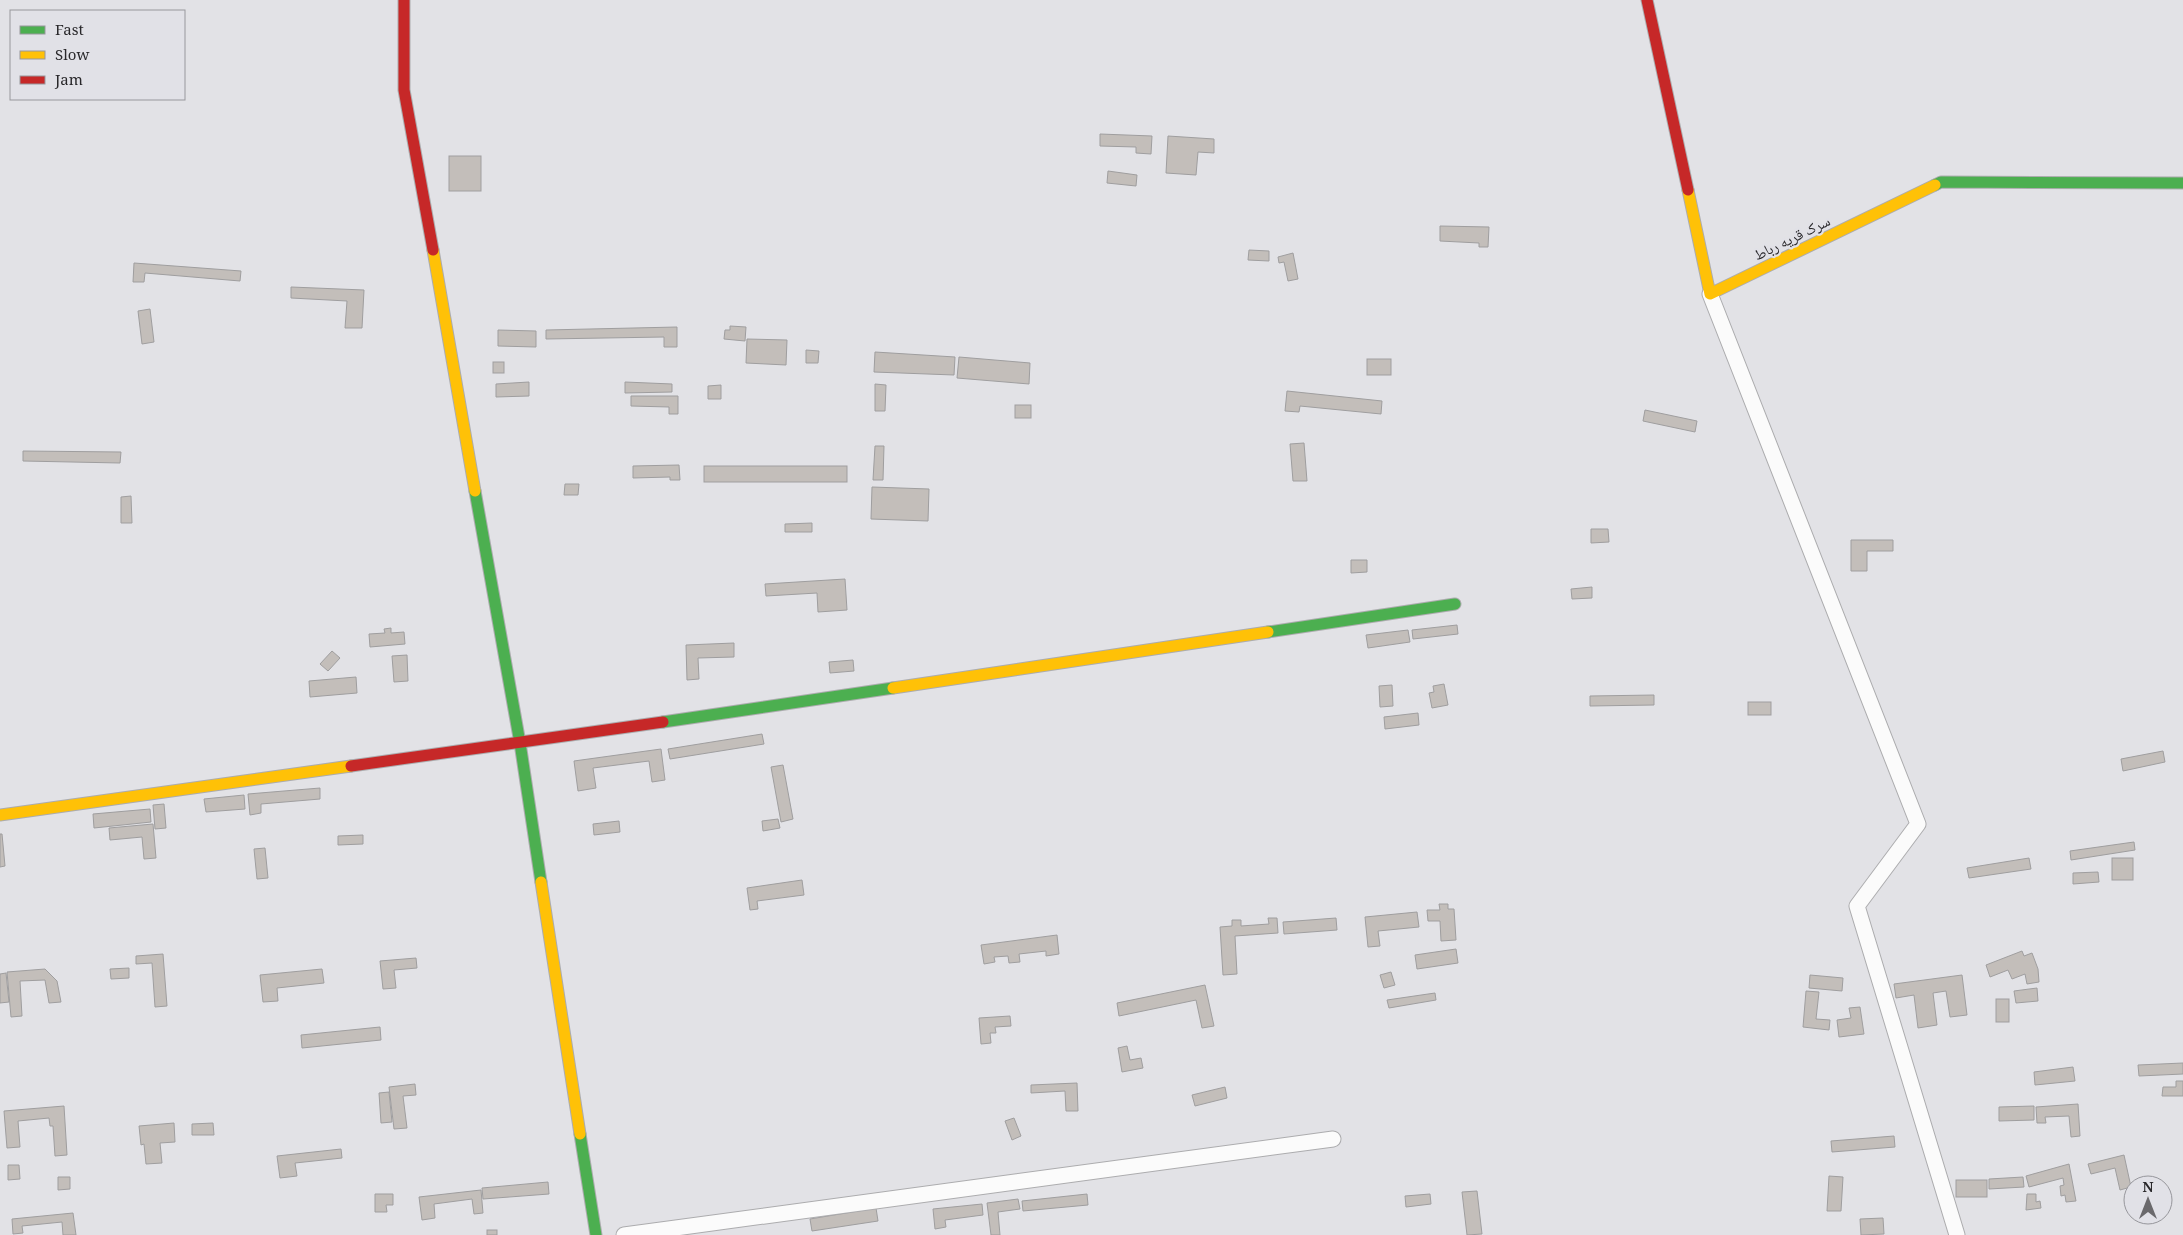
<svg xmlns="http://www.w3.org/2000/svg" width="2183" height="1235" viewBox="0 0 2183 1235" font-family="Georgia,'Noto Naskh Arabic',serif">
<style>
.building{fill:#c3beba;stroke:#9f9e9f}
.lines{fill:none;stroke-linecap:round;stroke-linejoin:round}
.street-casing{stroke:#acacae;stroke-width:17}
.fast-casing{stroke:#acacae;stroke-width:13}
.slow-casing{stroke:#acacae;stroke-width:13}
.jam-casing{stroke:#acacae;stroke-width:13}
.street{stroke:#fbfbfb;stroke-width:15}
.fast{stroke:#4caf50;stroke-width:11}
.slow{stroke:#ffc107;stroke-width:11}
.jam{stroke:#c62828;stroke-width:11}
.labels{text-anchor:middle;stroke-width:4.5;stroke-linejoin:round;paint-order:stroke}
.street-label{font-size:15px;fill:#29282b;stroke:#e1e1e7}
</style>
<rect width="100%" height="100%" fill="#e2e2e6"/>
<g class="building">
<polygon points="1100,134 1152,136 1151,154 1136,153 1136,147 1100,146"/>
<polygon points="1168,136 1214,139 1214,153 1198,152 1196,175 1166,173"/>
<rect x="449" y="156" width="32" height="35"/>
<polygon points="1108,171 1137,175 1136,186 1107,183"/>
<polygon points="1440,226 1489,227 1488,247 1479,247 1479,243 1440,241"/>
<polygon points="1249,250 1269,251 1269,261 1248,260"/>
<polygon points="1293,253 1298,279 1288,281 1284,262 1279,263 1278,257"/>
<polygon points="134,263 241,271 240,281 145,273 144,282 133,282"/>
<polygon points="291,287 364,290 362,328 345,328 347,301 291,298"/>
<polygon points="150,309 154,342 142,344 138,311"/>
<polygon points="730,326 746,327 745,341 724,339 725,330 730,330"/>
<polygon points="677,327 677,347 664,347 664,337 546,339 546,330"/>
<polygon points="498,330 536,331 536,347 498,346"/>
<polygon points="747,339 787,340 786,365 746,363"/>
<polygon points="806,350 819,351 818,363 806,363"/>
<polygon points="875,352 955,357 954,375 874,372"/>
<polygon points="959,357 1030,363 1029,384 957,378"/>
<rect x="1367" y="359" width="24" height="16"/>
<rect x="493" y="362" width="11" height="11"/>
<polygon points="529,382 529,396 496,397 496,384"/>
<polygon points="625,382 672,384 672,392 625,393"/>
<polygon points="875,384 886,385 885,411 875,411"/>
<polygon points="721,385 721,399 708,399 708,386"/>
<polygon points="1287,391 1382,401 1381,414 1300,406 1299,412 1285,411"/>
<polygon points="631,396 678,396 678,414 669,414 669,407 631,406"/>
<rect x="1015" y="405" width="16" height="13"/>
<polygon points="1645,410 1697,421 1695,432 1643,421"/>
<polygon points="1304,443 1307,481 1293,481 1290,444"/>
<polygon points="875,446 884,446 883,480 873,480"/>
<polygon points="23,451 121,452 120,463 23,461"/>
<polygon points="679,465 680,480 670,480 670,477 633,478 633,466"/>
<rect x="704" y="466" width="143" height="16"/>
<polygon points="565,484 579,484 578,495 564,495"/>
<polygon points="872,487 929,489 928,521 871,519"/>
<polygon points="131,496 132,523 121,523 121,497"/>
<polygon points="812,523 812,532 785,532 785,524"/>
<polygon points="1591,529 1608,529 1609,542 1591,543"/>
<polygon points="1851,540 1893,540 1893,551 1867,551 1867,571 1851,571"/>
<polygon points="1351,560 1367,560 1367,572 1351,573"/>
<polygon points="845,579 847,610 818,612 817,593 766,596 765,584"/>
<polygon points="1592,587 1592,598 1572,599 1571,589"/>
<polygon points="1457,625 1458,634 1413,639 1412,630"/>
<polygon points="391,628 391,633 404,632 405,644 370,647 369,634 385,633 384,629"/>
<polygon points="1408,630 1410,642 1368,648 1366,635"/>
<polygon points="734,643 734,657 698,658 699,679 687,680 686,645"/>
<polygon points="332,651 340,658 328,671 320,664"/>
<polygon points="407,655 408,681 394,682 392,656"/>
<polygon points="853,660 854,671 830,673 829,662"/>
<polygon points="356,677 357,693 310,697 309,681"/>
<polygon points="1444,684 1448,705 1432,708 1429,693 1434,692 1433,686"/>
<polygon points="1392,685 1393,706 1380,707 1379,686"/>
<polygon points="1654,695 1654,705 1590,706 1590,696"/>
<rect x="1748" y="702" width="23" height="13"/>
<polygon points="1418,713 1419,725 1385,729 1384,717"/>
<polygon points="762,734 764,744 670,759 668,749"/>
<polygon points="661,749 665,780 652,782 649,761 593,768 596,788 578,791 574,761"/>
<polygon points="2163,751 2165,762 2123,771 2121,759"/>
<polygon points="783,765 793,819 781,822 771,767"/>
<polygon points="320,788 320,799 261,804 261,813 250,815 248,794"/>
<polygon points="244,795 245,809 206,812 204,799"/>
<polygon points="164,804 166,828 155,829 153,805"/>
<polygon points="150,809 151,822 94,828 93,814"/>
<polygon points="778,819 780,828 763,831 762,821"/>
<polygon points="619,821 620,832 594,835 593,824"/>
<polygon points="153,824 156,858 144,859 142,837 110,840 109,828"/>
<polygon points="0,834 2,834 5,866 0,867"/>
<polygon points="363,835 363,844 338,845 338,836"/>
<polygon points="2134,842 2135,850 2071,860 2070,851"/>
<polygon points="265,848 268,878 257,879 254,849"/>
<polygon points="2029,858 2031,869 1969,878 1967,868"/>
<rect x="2112" y="858" width="21" height="22"/>
<polygon points="2098,872 2099,882 2073,884 2073,873"/>
<polygon points="802,880 804,895 757,901 758,909 750,910 747,888"/>
<polygon points="1439,904 1448,904 1448,909 1454,909 1456,940 1441,941 1440,921 1428,921 1427,910 1440,910"/>
<polygon points="1417,912 1419,927 1378,931 1380,946 1368,947 1365,917"/>
<polygon points="1268,918 1277,918 1278,933 1235,936 1237,974 1223,975 1220,927 1232,926 1232,920 1241,920 1241,926 1269,924"/>
<polygon points="1336,918 1337,930 1284,934 1283,922"/>
<polygon points="1057,935 1059,954 1046,956 1046,951 1019,954 1020,962 1009,963 1008,956 994,957 995,962 984,964 981,945"/>
<polygon points="1456,949 1458,963 1417,969 1415,955"/>
<polygon points="2022,951 2024,956 2032,953 2038,969 2039,982 2027,984 2025,974 2012,979 2008,970 1990,977 1986,965"/>
<polygon points="163,954 167,1006 155,1007 152,963 136,964 136,956"/>
<polygon points="416,958 417,968 394,970 396,988 383,989 380,961"/>
<polygon points="129,968 129,978 111,979 110,969"/>
<polygon points="45,969 57,981 61,1002 49,1003 45,980 20,981 22,1016 11,1017 7,972"/>
<polygon points="322,969 324,983 277,988 278,1001 263,1002 260,975"/>
<polygon points="1391,972 1395,985 1384,988 1380,975"/>
<polygon points="6,973 9,1002 0,1003 0,974"/>
<polygon points="1810,975 1843,978 1842,991 1809,988"/>
<polygon points="1962,975 1967,1015 1950,1017 1946,991 1933,993 1937,1025 1918,1028 1914,995 1896,998 1894,984"/>
<polygon points="1205,985 1214,1026 1202,1028 1196,1000 1119,1016 1117,1003"/>
<polygon points="2037,988 2038,1001 2016,1003 2014,991"/>
<polygon points="1806,991 1819,992 1816,1019 1830,1020 1829,1030 1803,1027"/>
<polygon points="1435,993 1436,1000 1389,1008 1387,1000"/>
<rect x="1996" y="999" width="13" height="23"/>
<polygon points="1860,1007 1864,1034 1839,1037 1837,1020 1851,1018 1849,1008"/>
<polygon points="1010,1016 1011,1026 995,1027 996,1033 990,1033 991,1043 981,1044 979,1018"/>
<polygon points="380,1027 381,1040 302,1048 301,1035"/>
<polygon points="1127,1046 1130,1060 1141,1058 1143,1068 1122,1072 1118,1048"/>
<polygon points="2183,1063 2183,1074 2139,1076 2138,1065"/>
<polygon points="2073,1067 2075,1081 2035,1085 2034,1072"/>
<polygon points="2176,1081 2183,1081 2183,1096 2162,1096 2163,1087 2176,1087"/>
<polygon points="1077,1083 1078,1111 1066,1111 1065,1091 1031,1093 1031,1085"/>
<polygon points="415,1084 416,1095 403,1096 407,1128 394,1129 389,1087"/>
<polygon points="1225,1087 1227,1098 1195,1106 1192,1095"/>
<polygon points="389,1092 392,1122 381,1123 379,1093"/>
<polygon points="2078,1104 2080,1136 2071,1137 2069,1116 2045,1117 2046,1123 2037,1123 2036,1107"/>
<polygon points="64,1106 67,1155 55,1156 53,1126 50,1126 49,1118 18,1121 20,1147 7,1148 4,1111"/>
<polygon points="2034,1106 2034,1120 1999,1121 1999,1107"/>
<polygon points="1014,1118 1021,1136 1012,1140 1005,1121"/>
<polygon points="174,1123 175,1142 160,1143 162,1163 146,1164 144,1144 141,1145 139,1126"/>
<polygon points="213,1123 214,1135 192,1135 192,1124"/>
<polygon points="1894,1136 1895,1147 1832,1152 1831,1141"/>
<polygon points="341,1149 342,1158 295,1163 297,1176 280,1178 277,1156"/>
<polygon points="2124,1155 2131,1187 2120,1190 2115,1168 2091,1174 2088,1164"/>
<polygon points="2069,1164 2076,1201 2066,1202 2065,1195 2061,1196 2060,1186 2064,1185 2063,1178 2029,1187 2026,1176"/>
<polygon points="8,1165 19,1165 20,1179 8,1180"/>
<polygon points="1829,1176 1843,1177 1841,1211 1827,1211"/>
<polygon points="58,1177 70,1177 70,1189 58,1190"/>
<polygon points="2023,1177 2024,1187 1989,1189 1989,1179"/>
<rect x="1956" y="1180" width="31" height="17"/>
<polygon points="548,1182 549,1194 483,1199 482,1188"/>
<polygon points="481,1190 483,1213 474,1214 472,1199 434,1204 435,1218 422,1220 419,1197"/>
<polygon points="1477,1191 1482,1234 1467,1235 1462,1192"/>
<polygon points="375,1194 393,1194 393,1205 386,1205 387,1212 375,1212"/>
<polygon points="1087,1194 1088,1205 1023,1211 1022,1201"/>
<polygon points="1430,1194 1431,1204 1406,1207 1405,1196"/>
<polygon points="2027,1194 2036,1194 2036,1202 2040,1201 2041,1208 2026,1210"/>
<polygon points="1018,1199 1020,1209 998,1212 1000,1235 991,1235 987,1203"/>
<polygon points="982,1204 983,1215 945,1220 946,1227 935,1229 933,1209"/>
<polygon points="876,1208 878,1221 812,1231 810,1219"/>
<polygon points="73,1213 76,1235 63,1235 62,1222 22,1226 23,1233 13,1234 12,1219"/>
<polygon points="1883,1218 1884,1234 1861,1235 1860,1219"/>
<rect x="487" y="1230" width="10" height="5"/>
</g>
<g class="lines">
<defs>
<g id="street">
<polyline points="1710,294 1918,824 1857,906 1957,1235"/>
<polyline points="624,1235 1333,1139"/>
</g>
<g id="fast">
<polyline points="1935,185 1941,182 2183,183"/>
<polyline points="475,491 520,743 541,882"/>
<polyline points="1268,632 1455,604"/>
<polyline points="663,722 893,688"/>
<polyline points="580,1134 596,1235"/>
</g>
<g id="slow">
<polyline points="1688,190 1710,294 1935,185"/>
<polyline points="433,250 475,491"/>
<polyline points="893,688 1268,632"/>
<polyline points="0,815 351,766"/>
<polyline points="541,882 580,1134"/>
</g>
<g id="jam">
<polyline points="404,0 404,90 433,250"/>
<polyline points="1647,0 1688,190"/>
<polyline points="351,766 663,722"/>
</g>
</defs>
<use href="#street" class="street-casing"/>
<use href="#fast" class="fast-casing"/>
<use href="#slow" class="slow-casing"/>
<use href="#jam" class="jam-casing"/>
<use href="#street" class="street"/>
<use href="#fast" class="fast"/>
<use href="#slow" class="slow"/>
<use href="#jam" class="jam"/>
</g>
<g class="labels">
<g class="street-label">
<text transform="translate(1792 238) rotate(-26)" y="5">سرک قریه رباط</text>
</g>
</g>
<rect x="10" y="10" width="175" height="90" fill="#e1e1e7" stroke="#97979c"/>
<rect x="20" y="26" width="25" height="8" fill="#4caf50" stroke="#97979c"/>
<text x="55" y="35" font-size="15" fill="#29282b">Fast</text>
<rect x="20" y="51" width="25" height="8" fill="#ffc107" stroke="#97979c"/>
<text x="55" y="60" font-size="15" fill="#29282b">Slow</text>
<rect x="20" y="76" width="25" height="8" fill="#c62828" stroke="#97979c"/>
<text x="55" y="85" font-size="15" fill="#29282b">Jam</text>
<g transform="translate(2148 1200)"><circle r="24" fill="#e1e1e7" stroke="#97979c"/>
<path d="M0-4L9 19L0 12L-9 19Z" fill="#6a696c"/>
<text y="-8" font-size="14" font-weight="bold" text-anchor="middle" fill="#29282b">N</text>
</g>
</svg>
